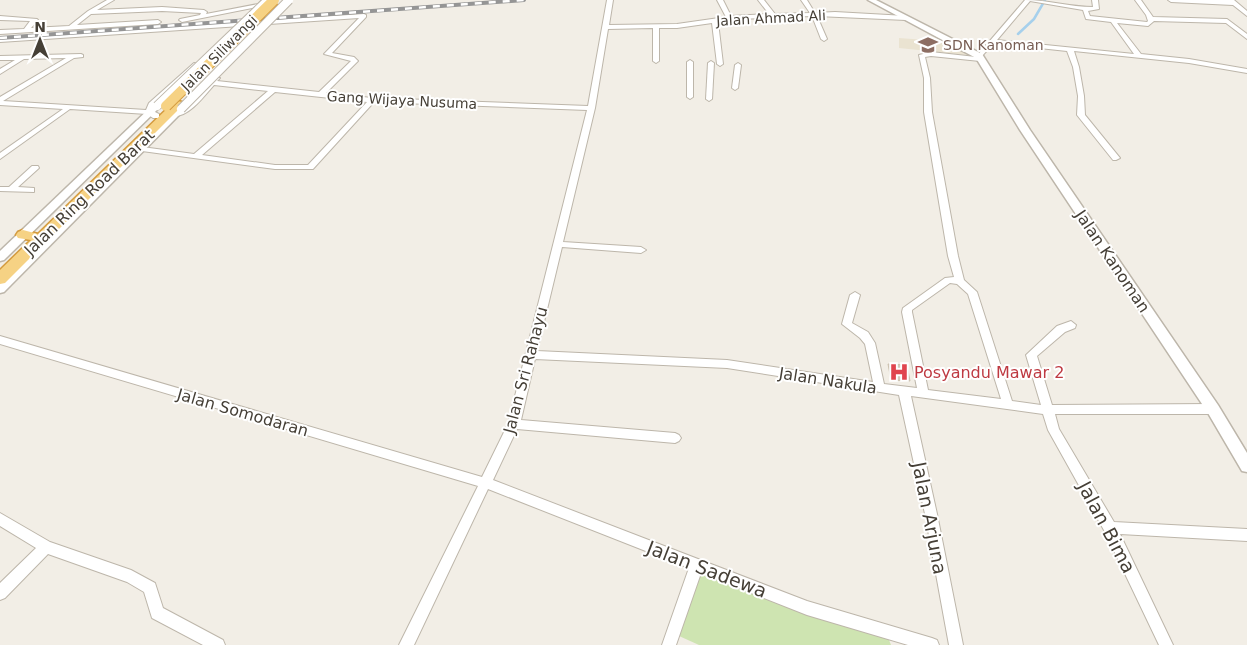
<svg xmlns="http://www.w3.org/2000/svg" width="1247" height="645" viewBox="0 0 1247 645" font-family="'DejaVu Sans',sans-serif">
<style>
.education{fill:#eae3d1}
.green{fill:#cee4b1}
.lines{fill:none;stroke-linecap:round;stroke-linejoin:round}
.stream{stroke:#a6d0ec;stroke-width:2.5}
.building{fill:#d3cabd;stroke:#cdc2b0}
.minor-casing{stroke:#bdb6aa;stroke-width:2}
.tertiary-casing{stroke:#bdb6aa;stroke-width:3}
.trunk-casing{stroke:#d49b3f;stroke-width:3}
.minor{fill:#fff;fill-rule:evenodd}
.tertiary{fill:#fff;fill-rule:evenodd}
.trunk{fill:#f6d284;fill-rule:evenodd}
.rail-casing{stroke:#959595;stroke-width:4}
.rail{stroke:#fff;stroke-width:2.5;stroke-dasharray:7;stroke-linecap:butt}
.tertiary-bridge-casing{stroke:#bdb6aa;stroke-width:10;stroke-linecap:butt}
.trunk-bridge-casing{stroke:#d49b3f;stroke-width:12;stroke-linecap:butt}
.tertiary-bridge{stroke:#fff;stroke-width:8}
.trunk-bridge{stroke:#f6d284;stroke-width:10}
.labels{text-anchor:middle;stroke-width:4;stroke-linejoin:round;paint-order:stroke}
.far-street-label{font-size:14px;fill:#453f36;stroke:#fff}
.far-education-label{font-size:14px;fill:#785e54;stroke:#fff;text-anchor:start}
.street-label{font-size:16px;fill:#453f36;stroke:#fff}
.health-label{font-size:16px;fill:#be3a42;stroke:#fff;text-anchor:start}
.near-street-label{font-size:19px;fill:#453f36;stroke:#fff}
</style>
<rect width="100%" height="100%" fill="#f2eee6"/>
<polygon class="education" points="899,38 952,42 976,56 899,48"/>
<polygon class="green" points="695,561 889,640 891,645 699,645 668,631"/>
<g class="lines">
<polyline class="stream" points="1018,34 1034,19 1045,0"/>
</g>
<polygon class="building" points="888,364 907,365 910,381 891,380"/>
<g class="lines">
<defs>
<g id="minor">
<polygon points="107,0 114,0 97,10 162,7 204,10 207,12 206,14 258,4 262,0 268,0 262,6 182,22 179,20 180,19 200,15 201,13 162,11 91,14 77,25 158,20 161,22 158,24 0,34 0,30 24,29 30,21 0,20 0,16 37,19 38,20 31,28 69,26 88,11"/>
<path d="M607,0h6l-4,25 68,-1 49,-7 -9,-17h6l8,16 38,-2 -11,-14h6l11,14 35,-1 -9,-13h6l8,13 20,-1 71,4 3,2 -3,2 -89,-4 10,23 -3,2 -3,-2 -9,-23 -73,3 -21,3 5,42 -3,2 -3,-2 -5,-41 -35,5h-18v33l-3,2 -3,-2v-33l-45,1 -13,79 -32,134 78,5 5,3 -5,3 -79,-6 -25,104 190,9 146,22 -8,-38 -5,-6 -18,-14 8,-29 5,-3 5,3 -8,28 16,9 7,11 9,41 33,4 -15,-76 1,-4 42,-30 9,-1 -6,-21 -24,-144v-34l-5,-23 12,-3 45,5 49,-57c23,0 45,7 68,7l-1,-7h6l1,9 -11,2 2,5 57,6 1,-1 -2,-6 -11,-15h6l12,17 74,2 20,15v5l-21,-16 -72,-2 -6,5 -31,-3 24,31 48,5 58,10v4l-58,-10 -115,-12 5,16 5,29 1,19 35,43 -4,2h-3l-36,-45 1,-19 -5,-29 -6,-16 -73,-8 -13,14 2,2 -1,1 -2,1 -49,-5 -6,1 5,21 2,34 26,144 6,24 13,12 35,109 29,4 -15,-50 31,-29 14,-5 5,4 -1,3 -10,4 -28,24 15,49 161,-1 4,2 2,3 -2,3 -4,2h-158l4,15 55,93 133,7v12l-127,-7 53,111h-14l-54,-113 -57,-102 -5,-16 -132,-18 26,118 26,131h-14l-24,-131 -26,-119 -172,-27 -192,-9 -14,61 154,13 4,2 2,3 -2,3 -4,2 -158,-14 -24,51 314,121 125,37 5,2 2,5h-31l-101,-30 -106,-42 -25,72h-14l27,-77 -201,-79 -74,156h-15l79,-159 -478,-142v-8l482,141 26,-53 79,-314 -213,-8 -61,67h-38l-133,-18 -4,-2 4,-2 52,7 74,-63 -54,-6c-9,10 -24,31 -39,31v-4l13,-7 27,-28 5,1 -3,3 102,11 32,-31 -27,-7 35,-36 -359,24v-4l364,-24 2,1v2l-34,36 22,4 4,4 -32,32 46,5 216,8zM1030,1l53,9 3,9 25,3 23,32 -137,-14zM275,92l92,10 -59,63h-33l-73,-10zM950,283l7,1 11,10 33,105 -73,-9 -16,-78v-2z"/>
<polygon points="1168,0 1234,0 1247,11 1247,16 1233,5 1171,2"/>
<polygon points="81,54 83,55 83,57 74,58 3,101 146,110 149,103 194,63 199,64 154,105 153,111 159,114 159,118 153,118 147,114 70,109 0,159 0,153 63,109 0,105 0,97 66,58 24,59 0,74 0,69 15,60 0,60 0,56"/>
<polygon points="690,60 693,62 693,97 690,99 687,97 687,62"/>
<polygon points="711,61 714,63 712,99 709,101 706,99 708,63"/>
<polygon points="738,63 741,65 738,88 735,90 732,88 735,65"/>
<polygon points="32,166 38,166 39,168 18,187 34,188 34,192 0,191 0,187 9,187"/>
<polygon points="0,513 50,542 131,570 155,583 163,608 223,640 225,645 203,645 152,618 144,592 127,582 48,554 5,598 0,600 0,583 36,548 0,526"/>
</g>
<g id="tertiary">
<polygon points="868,0 876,0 982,54 1030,130 1218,405 1247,453 1247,472 1242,471 1208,413 1020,130 976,58"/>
<polygon points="154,104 161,106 4,260 0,261 0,251"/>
<polygon points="178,107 185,109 4,292 0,293 0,282"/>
</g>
<polygon id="trunk" points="178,101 182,102 182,106 5,283 0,284 0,270 31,240 18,238 16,235 18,232 23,230 38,234 174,102"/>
</defs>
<use href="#minor" class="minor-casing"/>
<use href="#tertiary" class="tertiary-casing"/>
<use href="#trunk" class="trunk-casing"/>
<use href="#minor" class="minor"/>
<use href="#tertiary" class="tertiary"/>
<use href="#trunk" class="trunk"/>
<defs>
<polyline id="rail" points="0,38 524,0"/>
</defs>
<use href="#rail" class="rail-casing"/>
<use href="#rail" class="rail"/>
<defs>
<g id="tertiary-bridge">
<polyline points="157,106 268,0"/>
<polyline points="181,109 289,0"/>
</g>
<polyline id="trunk-bridge" points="166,106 274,0"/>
</defs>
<use href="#tertiary-bridge" class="tertiary-bridge-casing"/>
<use href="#trunk-bridge" class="trunk-bridge-casing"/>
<use href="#tertiary-bridge" class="tertiary-bridge"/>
<use href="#trunk-bridge" class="trunk-bridge"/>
</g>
<defs>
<symbol id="school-bare" viewBox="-9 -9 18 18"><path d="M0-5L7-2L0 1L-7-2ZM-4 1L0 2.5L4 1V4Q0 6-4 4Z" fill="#8d6e63" stroke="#fff" stroke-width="2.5" paint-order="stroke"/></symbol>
<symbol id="hospital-bare" viewBox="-9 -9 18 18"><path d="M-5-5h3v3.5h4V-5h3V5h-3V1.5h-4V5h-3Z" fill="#e0444e" stroke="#fff" stroke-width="2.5" paint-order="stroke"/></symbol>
</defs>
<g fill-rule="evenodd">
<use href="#school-bare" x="914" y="31" width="28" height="28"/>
<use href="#hospital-bare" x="885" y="358" width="28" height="28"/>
</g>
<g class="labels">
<g class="far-street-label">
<text transform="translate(771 18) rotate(-3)" y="5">Jalan Ahmad Ali</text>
<text transform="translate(219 53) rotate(-45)" y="5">Jalan Siliwangi</text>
<text transform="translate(402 100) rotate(3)" y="5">Gang Wijaya Nusuma</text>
</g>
<g class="far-education-label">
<text x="943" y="50">SDN Kanoman</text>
</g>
<g class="street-label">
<text transform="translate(89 192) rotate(-44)" y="6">Jalan Ring Road Barat</text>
<text transform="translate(1113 261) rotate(56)" y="6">Jalan Kanoman</text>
<text transform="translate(525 370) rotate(-75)" y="6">Jalan Sri Rahayu</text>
<text transform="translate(828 380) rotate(9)" y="6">Jalan Nakula</text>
<text transform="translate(243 412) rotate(16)" y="6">Jalan Somodaran</text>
</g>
<g class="health-label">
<text x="914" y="378">Posyandu Mawar 2</text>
</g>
<g class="near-street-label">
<text transform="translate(930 518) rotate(79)" y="7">Jalan Arjuna</text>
<text transform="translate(1107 527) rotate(62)" y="7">Jalan Bima</text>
<text transform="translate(707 569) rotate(21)" y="7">Jalan Sadewa</text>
</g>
</g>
<g transform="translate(40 40)" stroke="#ffffff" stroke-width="4" paint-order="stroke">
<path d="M0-4L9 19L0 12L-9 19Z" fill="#453f36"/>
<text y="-8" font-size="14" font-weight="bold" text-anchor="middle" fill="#453f36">N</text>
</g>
</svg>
